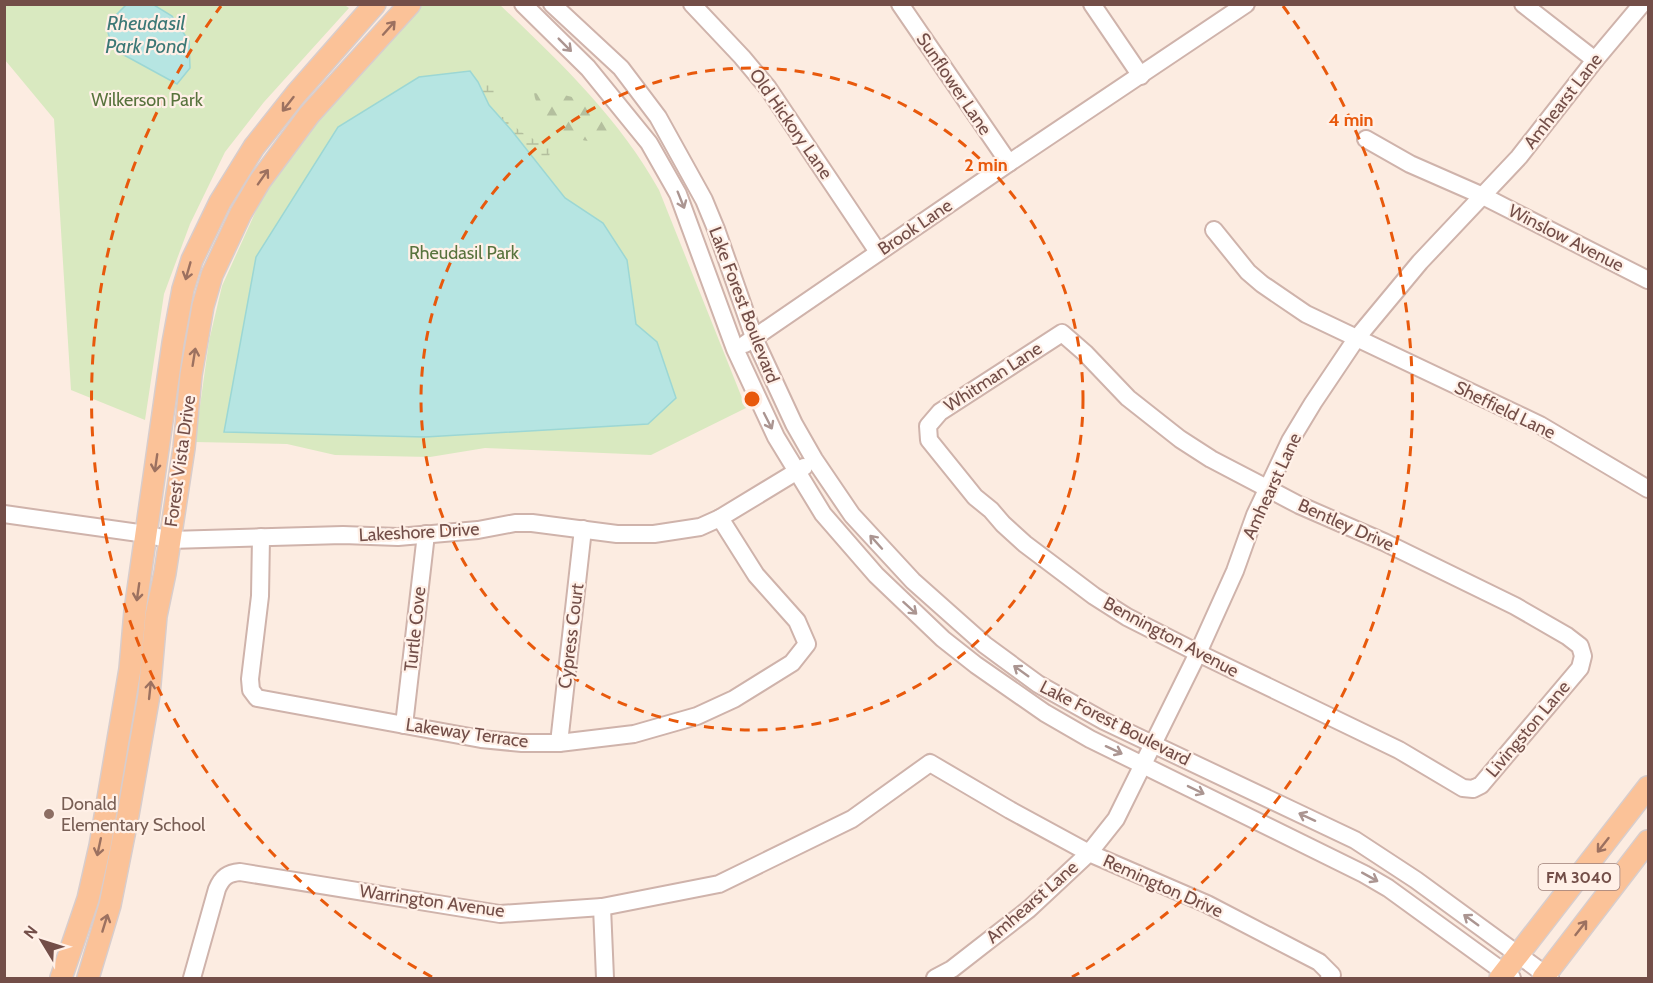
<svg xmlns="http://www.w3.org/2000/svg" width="1653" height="983" viewBox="0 0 1653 983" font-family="Cabin,sans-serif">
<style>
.green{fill:#d9e9c0}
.forest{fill:url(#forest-firs)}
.wetland{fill:url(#wetland-marsh)}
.water{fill:#b6e5e2;stroke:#9cd7d4;stroke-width:1.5}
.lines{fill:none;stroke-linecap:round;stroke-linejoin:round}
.minor-casing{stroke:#cfb3ab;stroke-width:20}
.major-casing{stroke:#d8cdcc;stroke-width:24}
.minor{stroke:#fff;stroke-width:16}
.major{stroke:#fbc298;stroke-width:21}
.oneway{stroke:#9c7160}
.oneway2{stroke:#ab9591}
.ring{fill:none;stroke:#e8590c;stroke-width:3;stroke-dasharray:10 8}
.education-dot{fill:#8d6e63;stroke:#fff0e7;stroke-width:2}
.labels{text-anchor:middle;stroke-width:4.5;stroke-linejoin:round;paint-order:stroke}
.shield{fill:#fff0e7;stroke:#9d7f78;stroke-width:1.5}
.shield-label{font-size:16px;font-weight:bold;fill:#734e48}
.street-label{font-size:18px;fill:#734e48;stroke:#fff0e7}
.park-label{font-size:18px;fill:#58733d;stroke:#fff0e7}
.education-label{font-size:18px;fill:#785e54;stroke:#fff0e7;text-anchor:start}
.water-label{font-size:20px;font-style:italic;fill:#3c7876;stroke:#fff0e7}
.centre{fill:#e8590c;stroke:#fff0e7;stroke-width:3}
.ring-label{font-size:18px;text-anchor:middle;font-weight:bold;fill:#e8590c;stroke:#fff0e7;stroke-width:4.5;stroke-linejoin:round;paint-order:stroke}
</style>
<defs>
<pattern id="forest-firs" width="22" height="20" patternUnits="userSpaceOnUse" patternTransform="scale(1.5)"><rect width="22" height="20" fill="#d9e9c0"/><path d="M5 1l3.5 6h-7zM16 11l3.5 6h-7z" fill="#b4bf9e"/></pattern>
<pattern id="wetland-marsh" width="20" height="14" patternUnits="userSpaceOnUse" patternTransform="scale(1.5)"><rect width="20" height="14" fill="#d9e9c0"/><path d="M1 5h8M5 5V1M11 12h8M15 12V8" fill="none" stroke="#b4bf9e"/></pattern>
</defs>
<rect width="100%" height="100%" fill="#fcece1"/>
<g class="green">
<polygon points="343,4 349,8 264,102 225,152 190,224 164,294 145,420 71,390 54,119 5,60 4,5"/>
<path d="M421,5h79c59,56 119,113 159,185l87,218 -95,47 -166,-7 -55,9 -95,-2 -48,-11 -92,-2 14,-101 13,-55 51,-113z"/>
</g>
<path class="forest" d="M543,90l46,11 27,31c-4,4 -7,4 -13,5 -4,1 -10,4 -14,4 -24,-2 -52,-24 -55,-48l7,1z"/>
<path class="wetland" d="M478,82l18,2 4,11 -6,9c20,24 28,31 57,43l-3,15 -5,7 -54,-65z"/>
<g class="water">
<polygon points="127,4 154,5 172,16 189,41 190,68 177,84 124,55 112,46 107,29 115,16"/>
<polygon points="470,71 478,82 489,105 512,131 565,198 603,223 627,260 636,324 657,342 676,398 648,424 425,437 224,432 256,257 338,127 419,77"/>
</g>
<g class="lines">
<defs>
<g id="minor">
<polyline points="523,4 588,68 649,143 678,194 735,349 776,437 823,514 876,575 943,639 976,665 1045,713 1090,739 1364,874 1388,888 1512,978"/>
<polyline points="552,4 621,68 658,117 704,200 716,229 755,340 794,424 814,459 852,515 913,581 985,645 1038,684 1104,721 1355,840 1416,880 1550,978"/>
<polyline points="692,4 742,57 768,88 878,252"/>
<polyline points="900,4 1009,163"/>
<polyline points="1092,4 1141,76"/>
<polyline points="1523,4 1595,60"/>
<polyline points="1366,139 1410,164 1483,196 1648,280"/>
<polyline points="1214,230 1248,272 1262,284 1306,314 1540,425 1648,489"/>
<polygon points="1062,333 1085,353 1128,398 1180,439 1211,459 1299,505 1384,542 1515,606 1567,636 1580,646 1583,656 1580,668 1481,785 1473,789 1463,788 1399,750 1198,653 1127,617 1094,596 1025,544 1003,524 991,510 975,497 929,440 928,426 940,412"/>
<polyline points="745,344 1009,163 1246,4"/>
<polyline points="4,514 146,534 170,540 343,535 398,537 478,530 515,523 532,523 617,534 654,534 700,527 720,518 804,467"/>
<polyline points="261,537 260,596 250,679 251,690 257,698 481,739 522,743 559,743 634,734 697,716 734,699 792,663 807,644 797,621 756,575 720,518"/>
<polyline points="404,725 426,534"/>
<polyline points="559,743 583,529"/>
<polyline points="602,907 605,978"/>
<path d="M192,978l25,-89c5,-12 11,-16 23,-17l260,42 102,-7 117,-23 133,-65 78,-56 80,47 79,43 118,51 112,58 13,13 -3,3"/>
<polyline points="935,978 952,969 1029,909 1089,853 1116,819 1198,653 1235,571 1255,515 1290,441 1313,403 1356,339 1420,262 1519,157 1595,60 1642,4"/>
</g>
<g id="major">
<polyline points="61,978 88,899 100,846 130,669 135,611 173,343 183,289 192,260 220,202 254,147 296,94 375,4"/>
<polyline points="88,978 110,905 128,815 149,695 156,616 165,573 184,448 191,375 203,306 212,275 241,213 260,181 309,115 410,4"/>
<polyline points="1500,978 1648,787"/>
<polyline points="1543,978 1648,841"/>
</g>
</defs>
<use href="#minor" class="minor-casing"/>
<use href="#major" class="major-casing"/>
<use href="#minor" class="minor"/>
<use href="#major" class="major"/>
</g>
<defs><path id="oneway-shaft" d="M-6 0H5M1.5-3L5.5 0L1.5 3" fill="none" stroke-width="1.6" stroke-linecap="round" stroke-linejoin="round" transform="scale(1.5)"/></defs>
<g class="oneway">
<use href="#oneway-shaft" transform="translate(389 28) rotate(-48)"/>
<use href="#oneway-shaft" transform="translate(288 104) rotate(128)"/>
<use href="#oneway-shaft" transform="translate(263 177) rotate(-55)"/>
<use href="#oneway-shaft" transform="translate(188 271) rotate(106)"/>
<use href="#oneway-shaft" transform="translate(194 357) rotate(-81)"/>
<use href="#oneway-shaft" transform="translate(156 463) rotate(98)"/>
<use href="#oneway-shaft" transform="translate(138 592) rotate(98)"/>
<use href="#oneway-shaft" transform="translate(150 690) rotate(-84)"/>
<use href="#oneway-shaft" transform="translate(1603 845) rotate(128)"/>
<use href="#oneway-shaft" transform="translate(99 847) rotate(102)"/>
<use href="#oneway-shaft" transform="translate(105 923) rotate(-73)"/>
<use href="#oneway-shaft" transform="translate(1581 928) rotate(-52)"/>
</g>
<g class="oneway2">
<use href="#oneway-shaft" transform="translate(565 45) rotate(45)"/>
<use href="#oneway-shaft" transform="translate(681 200) rotate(68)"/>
<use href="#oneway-shaft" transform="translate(768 421) rotate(63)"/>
<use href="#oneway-shaft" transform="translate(876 542) rotate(-132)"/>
<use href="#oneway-shaft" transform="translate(910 608) rotate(42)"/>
<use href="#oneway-shaft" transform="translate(1021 671) rotate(-144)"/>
<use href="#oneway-shaft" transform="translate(1114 750) rotate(25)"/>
<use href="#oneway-shaft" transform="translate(1196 790) rotate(26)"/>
<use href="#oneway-shaft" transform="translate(1307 817) rotate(-155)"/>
<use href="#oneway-shaft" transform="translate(1370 877) rotate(29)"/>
<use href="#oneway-shaft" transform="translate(1471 920) rotate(-144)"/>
</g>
<g class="ring">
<circle cx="752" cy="399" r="331"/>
<path d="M432 977A661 661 0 0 1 221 6M1283 6A661 661 0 0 1 1072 977"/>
</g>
<circle class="education-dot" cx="49" cy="814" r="6"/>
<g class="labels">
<rect class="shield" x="1538.5" y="864" width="81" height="26" rx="4.5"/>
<g class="shield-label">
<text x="1579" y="883">FM 3040</text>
</g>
<g class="street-label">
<text transform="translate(954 84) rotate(56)" y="6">Sunflower Lane</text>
<text transform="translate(1563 101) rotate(-52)" y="6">Amhearst Lane</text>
<text transform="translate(791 124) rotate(55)" y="6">Old Hickory Lane</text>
<text transform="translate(915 227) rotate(-34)" y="6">Brook Lane</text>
<text transform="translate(1566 238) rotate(27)" y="6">Winslow Avenue</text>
<text transform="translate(744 305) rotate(69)" y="6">Lake Forest Boulevard</text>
<text transform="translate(993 377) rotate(-33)" y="6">Whitman Lane</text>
<text transform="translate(1505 410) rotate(26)" y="6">Sheffield Lane</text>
<text transform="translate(180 461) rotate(-82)" y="6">Forest Vista Drive</text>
<text transform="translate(1272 486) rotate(-65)" y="6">Amhearst Lane</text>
<text transform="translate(1346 525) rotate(24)" y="6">Bentley Drive</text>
<text transform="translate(419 532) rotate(-3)" y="6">Lakeshore Drive</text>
<text transform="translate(415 629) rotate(-84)" y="6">Turtle Cove</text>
<text transform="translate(571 636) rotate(-83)" y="6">Cypress Court</text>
<text transform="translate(1171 637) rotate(28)" y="6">Bennington Avenue</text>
<text transform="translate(1115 723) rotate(27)" y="6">Lake Forest Boulevard</text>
<text transform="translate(1528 729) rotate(-50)" y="6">Livingston Lane</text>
<text transform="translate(467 733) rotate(8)" y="6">Lakeway Terrace</text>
<text transform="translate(1163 886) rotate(24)" y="6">Remington Drive</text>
<text transform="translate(432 901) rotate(8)" y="6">Warrington Avenue</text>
<text transform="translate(1032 902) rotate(-41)" y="6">Amhearst Lane</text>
</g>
<g class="park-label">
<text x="147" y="106">Wilkerson Park</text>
<text x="464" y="259">Rheudasil Park</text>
</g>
<g class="education-label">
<text x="61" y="810">Donald<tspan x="61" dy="21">Elementary School</tspan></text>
</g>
<g class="water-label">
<text x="146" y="30">Rheudasil<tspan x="146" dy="23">Park Pond</tspan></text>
</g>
</g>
<circle cx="752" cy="399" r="9" class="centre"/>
<g class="ring-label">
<text x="1351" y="126">4 min</text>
<text x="986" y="171">2 min</text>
</g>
<rect width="1653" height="983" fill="none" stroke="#734e48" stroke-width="12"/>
<g transform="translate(42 941) rotate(308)" stroke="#fff0e7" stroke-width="4.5" paint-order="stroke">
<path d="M0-4.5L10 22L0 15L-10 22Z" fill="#734e48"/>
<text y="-9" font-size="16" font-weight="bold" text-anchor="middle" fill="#734e48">N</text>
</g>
</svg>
